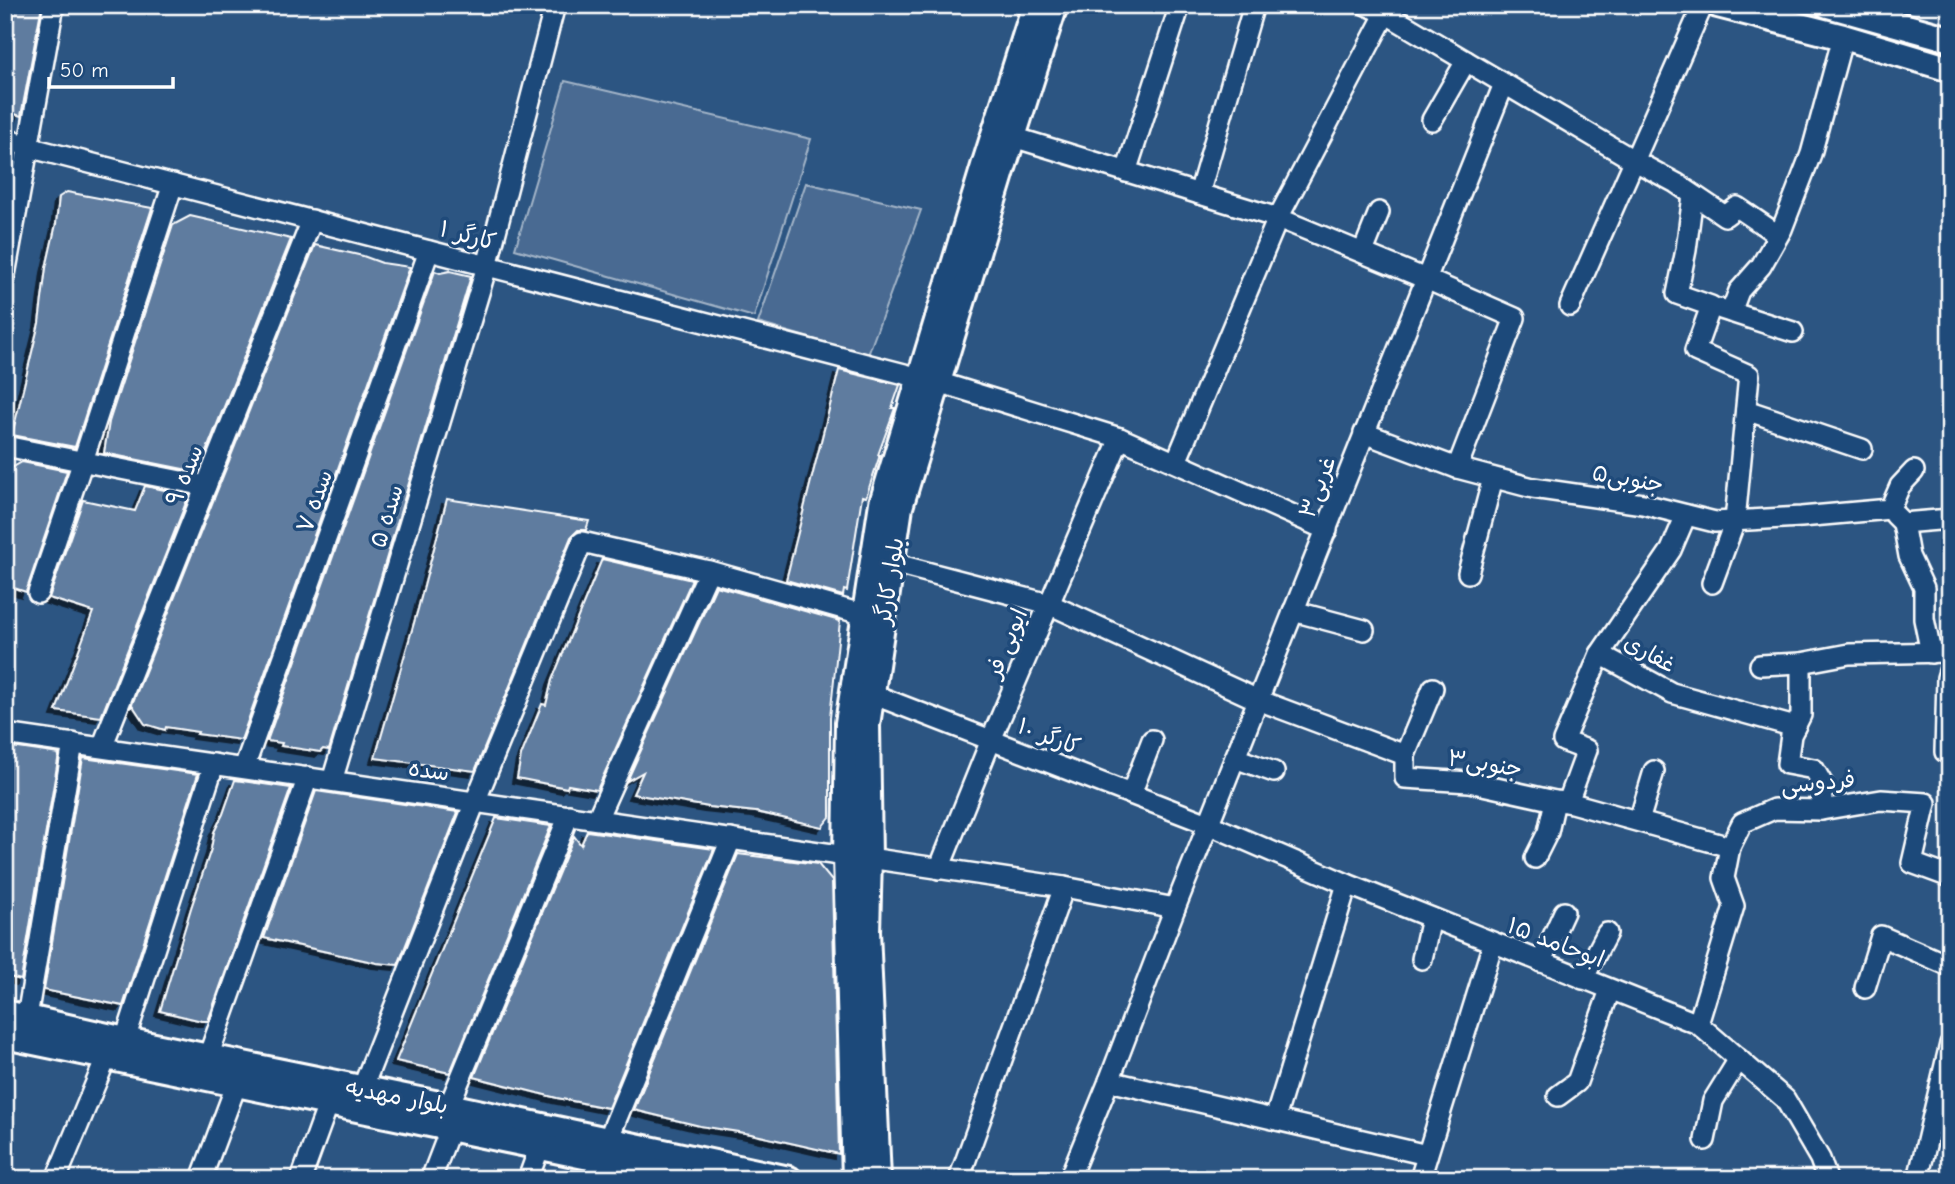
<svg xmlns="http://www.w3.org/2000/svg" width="1955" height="1184" viewBox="0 0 1955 1184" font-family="'Comic Neue','Playpen Sans Arabic',sans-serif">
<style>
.green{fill:#486b92;stroke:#a4b5c8;stroke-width:2}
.building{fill:#5e7c9f;stroke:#fff;stroke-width:2;filter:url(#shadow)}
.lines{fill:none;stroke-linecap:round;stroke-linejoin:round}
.minor-casing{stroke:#fff;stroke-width:24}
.major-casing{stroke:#fff;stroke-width:30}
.minor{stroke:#1f4a7a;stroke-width:19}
.major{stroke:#1f4a7a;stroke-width:24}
.labels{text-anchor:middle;stroke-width:7;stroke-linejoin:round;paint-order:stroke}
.street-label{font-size:23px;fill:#fff;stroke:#1f4a7a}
</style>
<defs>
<filter id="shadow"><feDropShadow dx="-5" dy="5" stdDeviation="0" flood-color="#0009"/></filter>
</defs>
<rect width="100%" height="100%" fill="#2c5582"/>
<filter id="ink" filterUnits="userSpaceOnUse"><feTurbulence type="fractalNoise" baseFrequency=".0143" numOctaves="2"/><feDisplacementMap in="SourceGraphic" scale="14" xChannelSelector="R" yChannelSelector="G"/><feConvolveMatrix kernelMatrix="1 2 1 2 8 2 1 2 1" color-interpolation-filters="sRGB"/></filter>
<g filter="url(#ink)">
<g class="green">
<polygon points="565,81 811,139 754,317 515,249"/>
<polygon points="806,183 921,210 868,355 758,323"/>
</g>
<g class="building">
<polygon points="5,5 42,5 21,116 5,111"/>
<polygon points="5,151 14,155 5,205"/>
<polygon points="67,192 152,208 75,447 12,435 39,323 46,268 56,224 59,197"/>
<polygon points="190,216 291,239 198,472 104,453 109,422 173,225"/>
<polygon points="315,245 363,256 382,263 410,267 241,740 197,734 198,732 166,727 165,730 145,724 133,706 131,707"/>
<polygon points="435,271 440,273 450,271 471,276 329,750 323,749 320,752 281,746 282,743 267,741"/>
<polygon points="839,370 900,385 892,408 895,408 878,455 880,455 866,497 862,496 847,591 844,590 843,596 786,580"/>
<polygon points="22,462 67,471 26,592 5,585 5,497 10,469"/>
<polygon points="145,486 189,495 101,717 56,711 93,612 49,598 83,500 135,511"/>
<polygon points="447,499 589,521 586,530 578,530 571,537 475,771 375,758 418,609"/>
<polygon points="602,559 692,580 597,790 568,785 567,788 517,778 521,756 542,704 546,705 552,680"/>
<polygon points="716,586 840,621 830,718 830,817 822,827 756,812 709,807 633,794 643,772 627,781"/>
<polygon points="5,746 59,754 21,980 5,976"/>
<polygon points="83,758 198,774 123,1006 44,990"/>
<polygon points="235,780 291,788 208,1021 202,1021 160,1011 191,908 211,849 214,832 223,814"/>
<polygon points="316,791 458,812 398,965 377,963 264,938"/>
<polygon points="496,818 551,826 450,1073 396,1061"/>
<polygon points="587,831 714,849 608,1108 557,1098 474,1077 574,836 581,845"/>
<polygon points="738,854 818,864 832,881 839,1154 751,1134 700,1126 634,1110"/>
</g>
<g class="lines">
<defs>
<g id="minor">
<polyline points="1366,5 1385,13 1635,161 1676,183 1725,216 1737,207 1778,235"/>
<polyline points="1432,120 1466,61"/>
<polyline points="1013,137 1278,218 1426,279 1515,318 1457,468"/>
<polyline points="5,138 28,147 920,378"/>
<polyline points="1126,172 1180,5"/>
<polyline points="1199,194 1254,5"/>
<polyline points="1693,195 1686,250 1677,294 1711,306 1695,351 1749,375 1735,521 1712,583"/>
<polyline points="1363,252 1379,212"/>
<polyline points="5,275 54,5"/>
<polyline points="1570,306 1703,5"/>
<polyline points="1721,309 1793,332"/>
<polyline points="1731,312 1739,291 1761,266 1782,229 1811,154 1843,37"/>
<polyline points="938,382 1120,438 1327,530"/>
<polyline points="1746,410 1862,449"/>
<polyline points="1364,433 1457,468 1533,488 1643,504 1715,522 1801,517 1890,509 1900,486 1914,471"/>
<polyline points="5,446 206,486"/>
<polyline points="1176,462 1278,218 1390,5"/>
<polyline points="1686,515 1671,550 1600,654 1672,693 1795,727"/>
<polyline points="1895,515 1903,523 1950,519"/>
<polyline points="1903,523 1909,556 1924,588 1924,619 1931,653"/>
<polyline points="892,563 1049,604 1258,700 1405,755 1405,778 1469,782 1555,801 1568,802 1730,847"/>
<polyline points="1468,573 1493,478"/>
<polyline points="38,593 83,461 173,184"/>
<polyline points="1293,611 1364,630"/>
<polyline points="1801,663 1801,715 1791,735 1787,764 1814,769 1824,786 1821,810"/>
<polyline points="1760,665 1801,663 1849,654 1950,652"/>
<polyline points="1950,668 1947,678 1945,752 1950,755"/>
<polyline points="872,694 1208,824 1347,884 1698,1024 1785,1099 1820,1159 1827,1179"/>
<polyline points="5,734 846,856"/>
<polyline points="102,747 312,220"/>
<polyline points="1405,755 1433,688"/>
<polyline points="1235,758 1274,772"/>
<polyline points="244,768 429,251"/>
<polyline points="332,781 487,266 555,5"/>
<polyline points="1131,794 1152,740"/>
<polyline points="1568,802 1587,750 1563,741 1600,654"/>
<polyline points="597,819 709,571"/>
<polyline points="1639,821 1654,771"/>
<polyline points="869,858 1064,887 1175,908"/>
<polyline points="1535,858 1548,832 1555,801"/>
<polyline points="939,869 991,740 1120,438"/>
<polyline points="1422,959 1431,918"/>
<polyline points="1541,962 1564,912"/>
<polyline points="1583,979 1607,933"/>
<polyline points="1865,988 1881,936 1950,966"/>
<polyline points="27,1017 73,743"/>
<polyline points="1698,1024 1734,906 1724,878 1730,847 1742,823 1774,809 1821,810 1881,800 1926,803 1912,863 1950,877"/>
<polyline points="125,1040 214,764"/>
<polyline points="208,1057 308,777"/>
<polyline points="1109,1081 1427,1155"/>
<polyline points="362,1089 475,802 582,542 709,571 865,615"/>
<polyline points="1558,1096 1577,1082 1610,990"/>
<polyline points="449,1106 569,815"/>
<polyline points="1275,1119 1347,884"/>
<polyline points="608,1140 731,839"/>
<polyline points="1705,1140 1713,1101 1739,1059"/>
<polyline points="56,1179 107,1056"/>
<polyline points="201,1179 237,1083"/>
<polyline points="301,1179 329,1102"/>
<polyline points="431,1179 451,1127"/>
<polyline points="528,1179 540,1146"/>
<polyline points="959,1179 1064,887"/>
<polyline points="1069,1179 1109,1081 1175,908 1504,84"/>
<polyline points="1420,1179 1493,943"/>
<polyline points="1918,1179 1950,1044"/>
</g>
<g id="major">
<polyline points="1718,5 1843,37 1950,69"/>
<polyline points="1828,5 1950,39"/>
<polyline points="5,1013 125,1040 449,1106 789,1179"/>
<polyline points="5,1036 695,1179"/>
<polyline points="855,1179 846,856 848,723 882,503 984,166 1035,5"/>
<polyline points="878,1179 867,931 869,858 867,725 900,507 1002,171 1055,5"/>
</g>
</defs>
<use href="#minor" class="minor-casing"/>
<use href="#major" class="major-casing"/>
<use href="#minor" class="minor"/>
<use href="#major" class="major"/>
</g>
</g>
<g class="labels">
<g class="street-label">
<text transform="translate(468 235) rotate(15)" y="8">کارگر ۱</text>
<text transform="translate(184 475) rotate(-68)" y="8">سده ۹</text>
<text transform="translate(1628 478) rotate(10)" y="8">جنوبی۵</text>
<text transform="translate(1317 487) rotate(-69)" y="8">غربی۳</text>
<text transform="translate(314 501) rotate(-70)" y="8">سده ۷</text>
<text transform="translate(386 516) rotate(-73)" y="8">سده ۵</text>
<text transform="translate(889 581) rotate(-81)" y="8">بلوار کارگر</text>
<text transform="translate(1006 643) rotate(-67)" y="8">ایوبی فر</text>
<text transform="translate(1650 653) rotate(29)" y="8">غفاری</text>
<text transform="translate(1049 736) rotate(21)" y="8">کارگر ۱۰</text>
<text transform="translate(1485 763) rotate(9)" y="8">جنوبی۳</text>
<text transform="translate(429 770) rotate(8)" y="8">سده</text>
<text transform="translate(1818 782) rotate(-5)" y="8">فردوسی</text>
<text transform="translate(1556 942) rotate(21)" y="8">ابوحامد ۱۵</text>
<text transform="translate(397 1096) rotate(11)" y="8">بلوار مهدیه</text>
</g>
</g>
<rect width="1955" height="1184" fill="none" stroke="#1f4a7a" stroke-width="28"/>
<rect x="14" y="14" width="1927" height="1156" fill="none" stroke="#fff" stroke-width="2.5" filter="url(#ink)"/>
<path d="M49 77v10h124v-10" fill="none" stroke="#ffffff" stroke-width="3.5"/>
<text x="60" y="77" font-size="21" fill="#ffffff" stroke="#1f4a7a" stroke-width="5" paint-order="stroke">50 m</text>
</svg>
